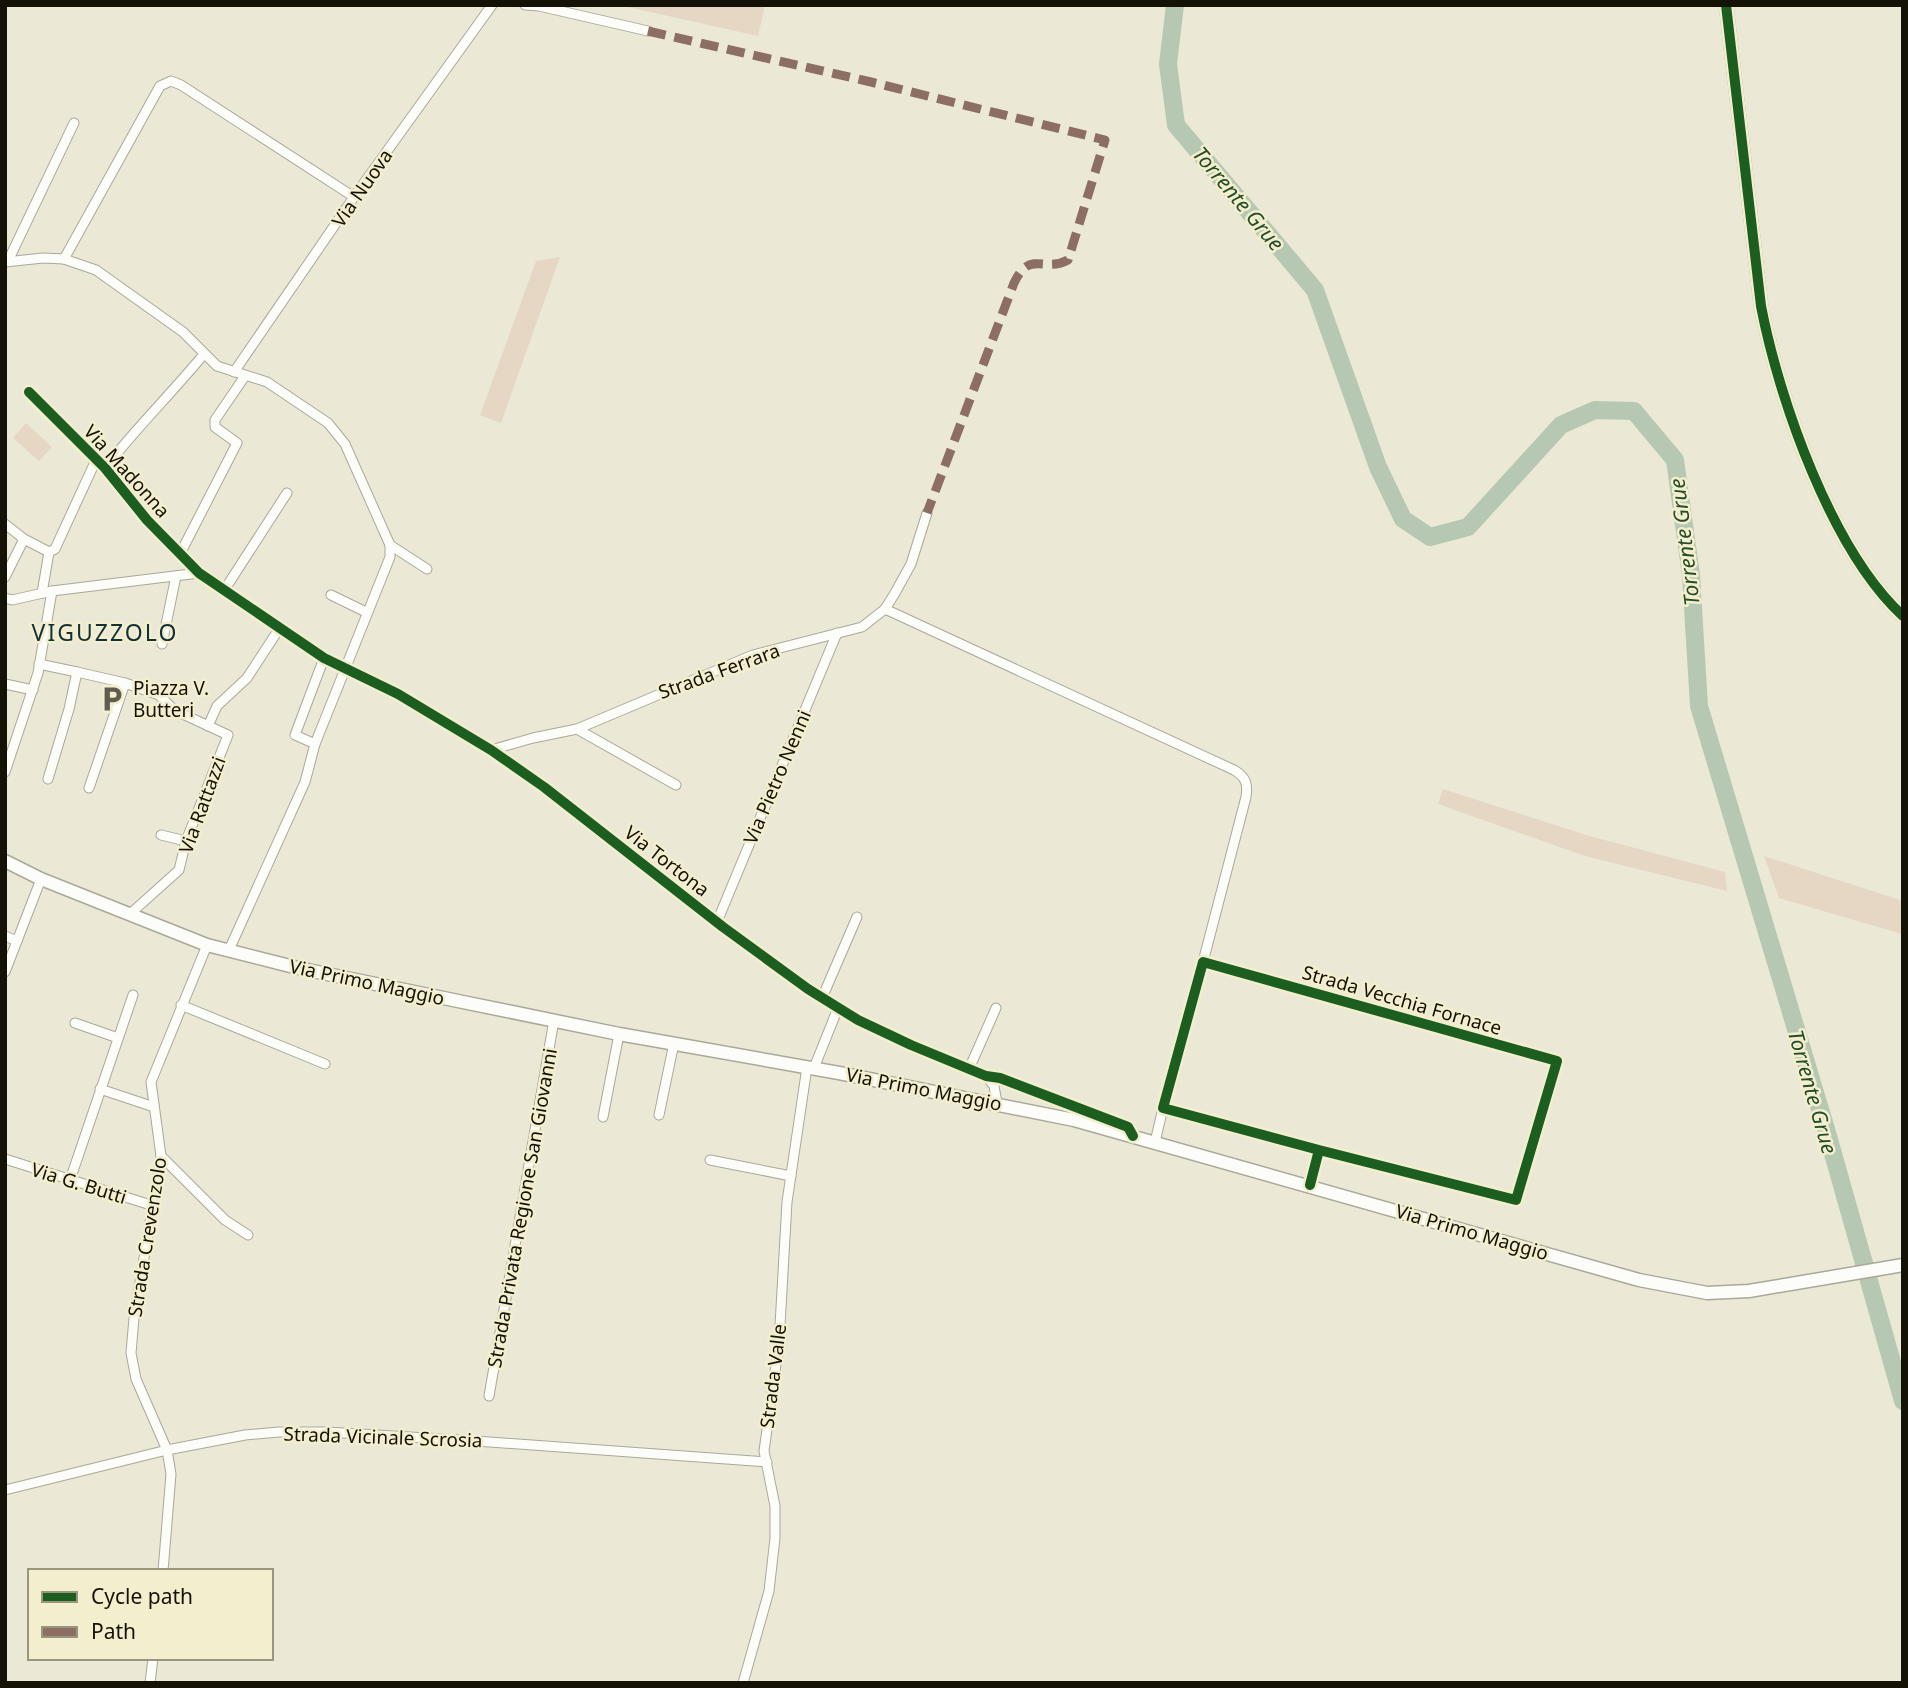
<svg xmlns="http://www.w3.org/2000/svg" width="1908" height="1688" viewBox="0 0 1908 1688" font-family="'Noto Sans',sans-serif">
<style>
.green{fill:#e6d6c4}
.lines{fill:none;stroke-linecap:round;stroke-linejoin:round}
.river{stroke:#b7c8b2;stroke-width:18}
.minor-casing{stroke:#aaa89a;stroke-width:11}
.secondary-casing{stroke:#aaa89a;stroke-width:15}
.minor{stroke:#fcfcf9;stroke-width:9}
.secondary{stroke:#fcfcf9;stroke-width:12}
.quiet{stroke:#8d6e63;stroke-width:9;stroke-dasharray:18 9;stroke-linecap:butt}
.cycleway-casing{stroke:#f3eece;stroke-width:15}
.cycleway{stroke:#1b5e20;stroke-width:10}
.labels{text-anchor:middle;stroke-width:5;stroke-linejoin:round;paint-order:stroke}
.street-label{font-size:19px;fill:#141207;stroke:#f3eece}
.poi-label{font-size:19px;fill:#141207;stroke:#f3eece;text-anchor:start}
.water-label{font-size:21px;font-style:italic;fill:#244c2a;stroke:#f3eece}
.quarter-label{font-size:23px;letter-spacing:2px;fill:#113139;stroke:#f3eece}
</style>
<rect width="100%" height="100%" fill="#ebe8d6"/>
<g class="green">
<polygon points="619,5 765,5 758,36"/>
<polygon points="560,257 501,423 480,415 536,261"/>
<polygon points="26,423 52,447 39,461 13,438"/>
<polygon points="1443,789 1586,835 1725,872 1727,891 1585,856 1438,804"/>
<polygon points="1764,856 1903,901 1902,934 1779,898"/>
</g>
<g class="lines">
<polyline class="river" points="1175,5 1168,64 1176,125 1315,290 1378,467 1403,519 1430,537 1468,527 1561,425 1595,410 1634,411 1675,460 1691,575 1699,706 1826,1129 1903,1401"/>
<defs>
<g id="minor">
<polyline points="525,5 539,6 648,31"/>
<polyline points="64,259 160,86 171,81 181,85 354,197"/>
<polyline points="8,261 74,123"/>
<polyline points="5,262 43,258 64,259 96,270 183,332 217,366 267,382 328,423 345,444 390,545 390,557 315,744 305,782 229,950"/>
<polyline points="234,372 354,197 492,5"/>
<polyline points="29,392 105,468 147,520 199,573 324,658 398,694 491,750 544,787 723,927 808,989 858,1020 911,1045 986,1076 1000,1078 1128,1127 1133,1136"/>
<path d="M105,468c31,-40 67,-75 99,-114"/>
<polyline points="5,524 24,539 49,552"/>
<polyline points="390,545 427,569"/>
<polyline points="180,554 237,443 215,427 215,420 245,376"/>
<polyline points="5,577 24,539"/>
<polyline points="225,589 287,493"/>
<polyline points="42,593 49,552 55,549 96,460"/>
<polyline points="331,595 366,612"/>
<polyline points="5,598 12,600 52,591 199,573"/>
<path d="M885,609l349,161c12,7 14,14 12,27l-43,165"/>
<polyline points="162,644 176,576"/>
<polyline points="39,664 77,672 69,709 48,779"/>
<polyline points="77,672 125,683 159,695 174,710 228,735 186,841 179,870 130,914"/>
<polyline points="5,684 33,690"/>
<polyline points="208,726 217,706 247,678 279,629"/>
<polyline points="577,729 676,785"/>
<polyline points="315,744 295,735 324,658"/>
<polyline points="491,750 533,738 577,729 753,655 862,627 885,609 895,593 911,564 927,513"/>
<polyline points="5,772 38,673 52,591"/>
<polyline points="89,788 125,683"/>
<polyline points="161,835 186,841"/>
<polyline points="717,922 837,633"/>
<polyline points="5,936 17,941"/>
<polyline points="5,972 41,879"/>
<polyline points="822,998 857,917"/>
<polyline points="181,1005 325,1064"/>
<polyline points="75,1023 118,1038"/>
<polyline points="814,1068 838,1008"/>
<polyline points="969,1069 996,1008"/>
<polyline points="986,1076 994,1086 997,1103"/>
<polyline points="100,1089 154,1107"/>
<polyline points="659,1115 674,1043"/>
<polyline points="603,1117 619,1034"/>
<polyline points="1155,1142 1163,1108"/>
<polyline points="161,1156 225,1220 248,1235"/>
<polyline points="5,1159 154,1206"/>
<polyline points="710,1160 791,1176"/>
<polyline points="70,1180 133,995"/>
<polyline points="1310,1185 1319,1150 1516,1200 1557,1061 1203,962 1163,1108 1319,1150"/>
<polyline points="489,1396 554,1020"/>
<polyline points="5,1490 167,1450 245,1435 279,1432 327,1432 476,1441 767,1462"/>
<polyline points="163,1571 171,1474 167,1450 136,1379 131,1353 134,1318 161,1156 151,1082 207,945"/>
<polyline points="150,1683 153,1658"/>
<polyline points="743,1683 769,1591 775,1538 775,1506 764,1451 779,1343 787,1202 807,1067"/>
</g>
<g id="secondary">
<path d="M1726,5l35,301c18,94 71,245 142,310"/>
<polyline points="5,861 41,879 207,945 298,968 458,1001 619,1034 839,1073 1074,1120 1639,1280 1707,1293 1749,1291 1903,1265"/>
</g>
</defs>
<use href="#minor" class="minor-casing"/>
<use href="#secondary" class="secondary-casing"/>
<use href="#minor" class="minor"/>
<use href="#secondary" class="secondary"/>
<path class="quiet" d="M648,31l223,51 234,58 -37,120c-24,13 -38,-11 -54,23l-87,230"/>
<defs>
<g id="cycleway">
<path d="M1726,5l35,301c18,94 71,245 142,310"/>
<polyline points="29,392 105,468 147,520 199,573 324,658 398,694 491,750 544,787 723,927 808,989 858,1020 911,1045 986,1076 1000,1078 1128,1127 1133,1136"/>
<polyline points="1310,1185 1319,1150 1516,1200 1557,1061 1203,962 1163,1108 1319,1150"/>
</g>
</defs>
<use href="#cycleway" class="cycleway-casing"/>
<use href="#cycleway" class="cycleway"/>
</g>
<defs>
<symbol id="parking-bare" viewBox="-9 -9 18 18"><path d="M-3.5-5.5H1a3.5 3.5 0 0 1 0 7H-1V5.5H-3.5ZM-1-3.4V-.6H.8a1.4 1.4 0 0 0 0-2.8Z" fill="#5f5d4f" stroke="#f3eece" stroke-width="2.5" paint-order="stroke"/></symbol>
</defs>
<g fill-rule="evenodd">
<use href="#parking-bare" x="93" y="680" width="38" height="38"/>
</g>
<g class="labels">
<g class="street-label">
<text transform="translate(362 188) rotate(-55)" y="7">Via Nuova</text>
<text transform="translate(127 471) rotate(48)" y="7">Via Madonna</text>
<text transform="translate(719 671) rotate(-20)" y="7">Strada Ferrara</text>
<text transform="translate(777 777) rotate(-67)" y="7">Via Pietro Nenni</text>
<text transform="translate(202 805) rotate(-70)" y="7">Via Rattazzi</text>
<text transform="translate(667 861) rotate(38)" y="7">Via Tortona</text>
<text transform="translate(367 982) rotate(12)" y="7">Via Primo Maggio</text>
<text transform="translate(1402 1000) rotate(16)" y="7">Strada Vecchia Fornace</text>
<text transform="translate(924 1089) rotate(11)" y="7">Via Primo Maggio</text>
<text transform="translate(79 1183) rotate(17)" y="7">Via G. Butti</text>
<text transform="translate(522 1208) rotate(-80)" y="7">Strada Privata Regione San Giovanni</text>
<text transform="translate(1472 1232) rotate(16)" y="7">Via Primo Maggio</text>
<text transform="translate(147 1237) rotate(-81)" y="7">Strada Crevenzolo</text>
<text transform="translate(773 1376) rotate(-83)" y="7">Strada Valle</text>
<text transform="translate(383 1437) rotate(2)" y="7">Strada Vicinale Scrosia</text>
</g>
<g class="poi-label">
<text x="133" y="695">Piazza V.<tspan x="133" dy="22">Butteri</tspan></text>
</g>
<g class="water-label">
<text transform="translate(1238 199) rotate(50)" y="7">Torrente Grue</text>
<text transform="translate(1685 542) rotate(-97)" y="7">Torrente Grue</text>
<text transform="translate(1812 1092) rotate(74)" y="7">Torrente Grue</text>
</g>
<g class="quarter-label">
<text x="105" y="641">VIGUZZOLO</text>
</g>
</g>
<rect width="1908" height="1688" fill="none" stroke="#141207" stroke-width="14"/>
<rect x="28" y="1569" width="245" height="91" fill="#f3eece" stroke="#9a967e" stroke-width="2"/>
<rect x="42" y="1592" width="35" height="10" fill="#1b5e20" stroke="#9a967e" stroke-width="2"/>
<text x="91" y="1604" font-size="21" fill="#141207">Cycle path</text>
<rect x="42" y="1627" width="35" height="10" fill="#8d6e63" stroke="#9a967e" stroke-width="2"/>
<text x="91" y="1639" font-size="21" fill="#141207">Path</text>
</svg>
